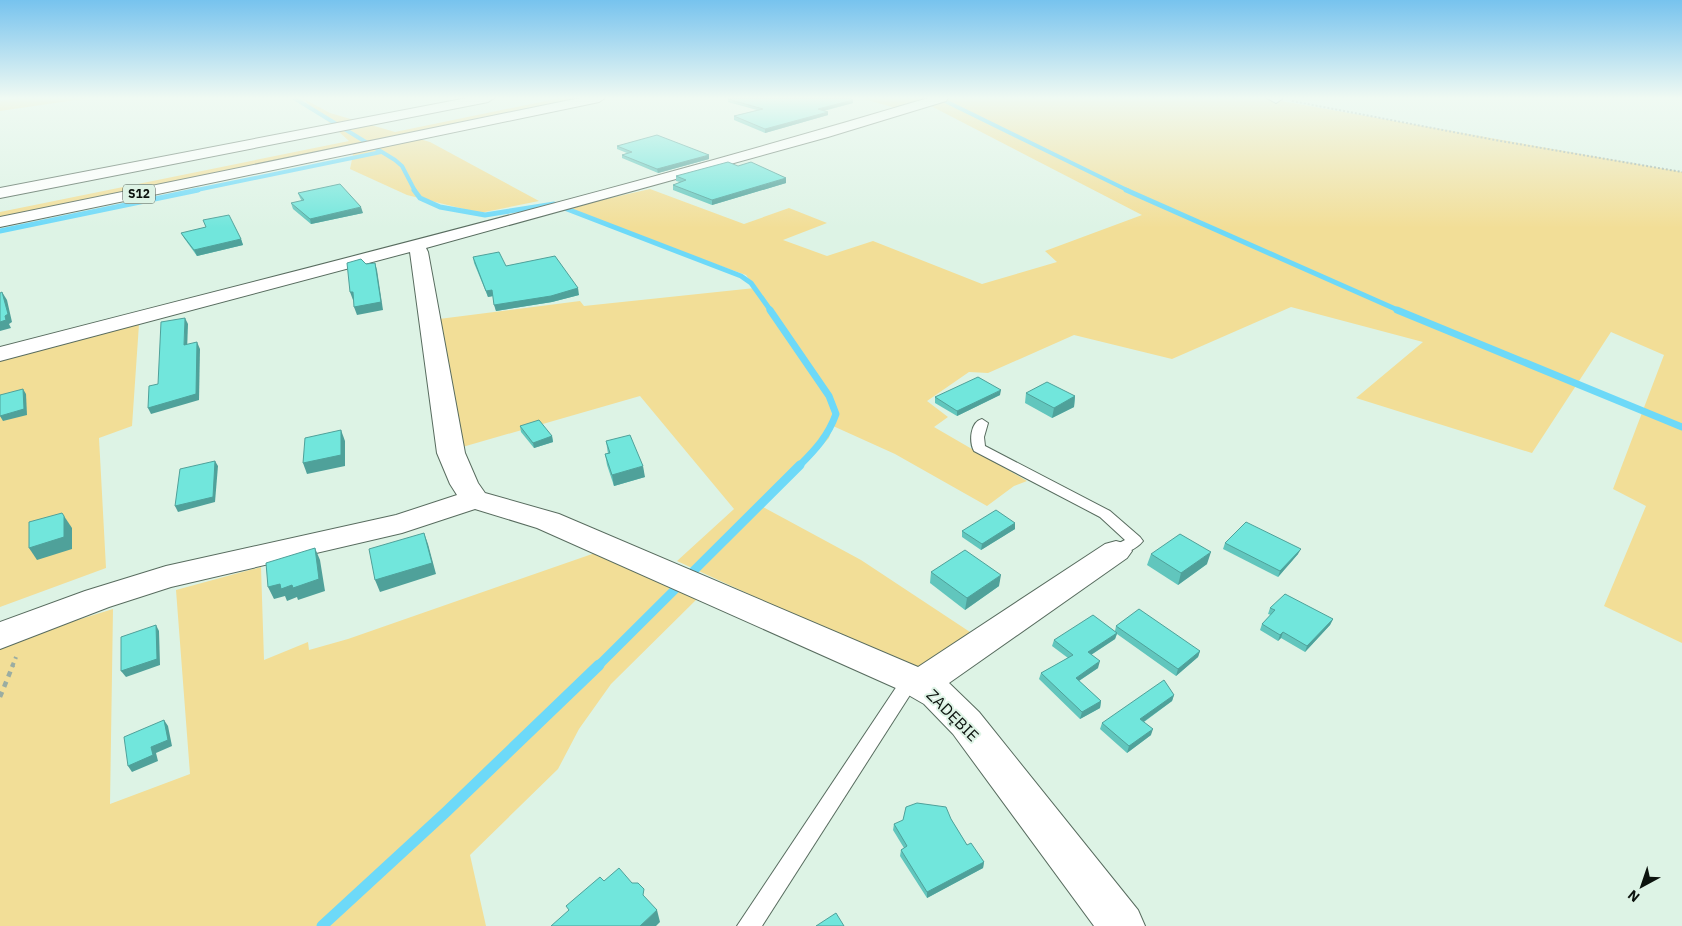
<svg xmlns="http://www.w3.org/2000/svg" width="1682" height="926" viewBox="0 0 1682 926" font-family="'IBM Plex Sans',sans-serif">
<style>
.green{fill:#f2de97}
.lines{fill:none;stroke-linecap:round;stroke-linejoin:round}
.stream-far4{stroke:#6dd9f8;stroke-width:4}
.stream-far3{stroke:#6dd9f8;stroke-width:5}
.stream-far2{stroke:#6dd9f8;stroke-width:7}
.stream-far1{stroke:#6dd9f8;stroke-width:9}
.stream{stroke:#6dd9f8;stroke-width:11}
.service-casing{stroke:#586c5f;stroke-width:2}
.minor-casing{stroke:#586c5f;stroke-width:2}
.motorway-casing{stroke:#586c5f;stroke-width:2}
.path-far2{stroke:#9bada2;stroke-width:2;stroke-dasharray:2 2;stroke-linecap:butt}
.path-far1{stroke:#9bada2;stroke-width:4;stroke-dasharray:4.5 4.5;stroke-linecap:butt}
.path{stroke:#9bada2;stroke-width:4.5;stroke-dasharray:5.5 5.5;stroke-linecap:butt}
.service{fill:#fff;fill-rule:evenodd}
.minor{fill:#fff;fill-rule:evenodd}
.motorway{fill:#fff;fill-rule:evenodd}
.wall{fill:#61c6bd}
.shaded-wall{fill:#4fa19a}
.building{fill:#71e6dc;stroke:#4fa19a}
.labels{text-anchor:middle;stroke-width:4;stroke-linejoin:round;paint-order:stroke}
.shield{fill:#ddf3e5;stroke:#4b564e;stroke-width:1}
.shield-label{font-size:12px;font-weight:bold;fill:#0c130e}
.near-street-label{font-size:16px;fill:#0c130e;stroke:#ddf3e5}
</style>
<rect width="100%" height="100%" fill="#ddf3e5"/>
<g class="green">
<polygon points="20,98 89,98 0,111 0,101"/>
<polygon points="302,98 330,113 395,132 560,98 589,98 409,136 430,142 539,201 480,213 407,195 350,169 353,155 351,148 0,220 0,212 349,141"/>
<polygon points="861,98 1265,98 1682,172 1682,643 1604,606 1646,506 1613,489 1664,355 1611,332 1532,453 1356,398 1423,342 1291,307 1172,359 1074,335 988,373 969,372 927,401 948,417 934,427 1027,481 1014,486 987,506 895,454 833,426 829,438 763,507 861,560 973,634 932,665 907,667 677,561 734,509 640,396 459,448 439,319 580,301 584,306 755,288 746,275 562,209 650,189 744,224 789,208 827,223 783,240 827,256 873,241 982,284 1057,262 1045,251 1142,215 929,105 899,109"/>
<polygon points="139,324 132,426 99,438 106,568 0,607 0,360"/>
<polygon points="595,553 699,597 611,684 579,729 558,769 470,855 486,926 0,926 0,648 45,630 113,609 110,804 190,774 176,590 261,567 264,660 308,642 309,650 348,639"/>
</g>
<g class="lines">
<g class="stream-far4">
<polyline points="294,98 395,160 402,166 415,191"/>
<polyline points="939,98 1129,191"/>
<polyline points="192,191 381,152"/>
</g>
<g class="stream-far3">
<polyline points="414,190 420,198 440,207 485,215 554,204 741,276 751,283 771,311"/>
<polyline points="1126,190 1400,311"/>
<polyline points="0,231 198,190"/>
</g>
<g class="stream-far2">
<path d="M770,310l59,86 7,18c-8,22 -20,35 -37,52"/>
<polyline points="1397,310 1682,427"/>
</g>
<polyline class="stream-far1" points="597,667 800,465"/>
<polyline class="stream" points="322,926 446,812 599,665"/>
<defs>
<g id="service">
<path d="M982,419l6,4 -4,14 1,9 125,65 30,26 3,4c-6,8 -23,16 -32,14l-3,-4 3,-4 14,-7 -25,-23 -126,-66c-5,-9 -4,-29 8,-32z"/>
<polygon points="911,672 917,674 920,679 917,684 762,926 737,926 905,674"/>
</g>
<g id="minor">
<polygon points="467,98 494,98 488,102 0,198 0,188"/>
<path d="M928,98h20l-2,3 -118,36 -402,111 2,4 37,201 13,30 7,10 74,21 359,153 187,-123 11,-3 11,3 5,7 -5,7 -178,125 30,29 159,198 7,16h-51l-141,-192 -29,-30 -26,-15 -361,-161 -62,-19 -73,24 -231,54 -62,20 -109,42v-27l85,-31 81,-25 230,-51 61,-20 -7,-11 -13,-31 -27,-201 -410,109v-14c310,-80 621,-157 928,-249z"/>
<polygon points="1267,98 1282,98 1282,99 1276,103"/>
</g>
<polygon id="motorway" points="580,98 605,98 599,102 0,227 0,217"/>
</defs>
<use href="#service" class="service-casing"/>
<use href="#minor" class="minor-casing"/>
<use href="#motorway" class="motorway-casing"/>
<polyline class="path-far2" points="1292,101 1495,140 1682,172"/>
<polyline class="path-far1" points="12,667 16,657"/>
<polyline class="path" points="0,697 13,665"/>
<use href="#service" class="service"/>
<use href="#minor" class="minor"/>
<use href="#motorway" class="motorway"/>
</g>
<g class="wall">
<polygon points="728,99 853,100 853,103 824,111 828,112 828,115 765,133 734,120 734,116 757,110 728,102"/>
<polygon points="617,146 709,159 658,173 622,158 622,155 627,153 617,149"/>
<polygon points="738,166 786,178 786,183 712,205 673,190 673,185 680,182 676,181 676,176"/>
<polygon points="298,193 363,213 311,224 293,209 291,203 302,201 300,198"/>
<polygon points="181,233 241,239 243,245 197,256 184,238"/>
<polygon points="473,257 506,266 579,295 552,302 496,311 493,296 488,297 474,263"/>
<polygon points="1026,393 1075,396 1074,407 1052,418 1025,403"/>
<polygon points="1000,395 957,416 935,403 935,397"/>
<polygon points="520,426 552,436 553,442 534,448 521,432"/>
<polygon points="606,441 645,477 614,486 607,465 605,454 608,454"/>
<polygon points="1015,523 1015,529 981,550 962,537 962,531"/>
<polygon points="1225,543 1298,554 1278,577 1223,549"/>
<polygon points="1151,554 1207,564 1178,585 1147,565"/>
<polygon points="931,572 999,586 965,610 930,583"/>
<polygon points="1270,608 1333,619 1330,625 1305,652 1281,638 1278,641 1260,630 1262,624 1271,615 1268,614"/>
<polygon points="1116,626 1200,651 1198,657 1176,676 1117,634 1115,639 1091,655 1098,668 1079,681 1101,701 1100,708 1080,719 1039,679 1041,673 1068,658 1052,646 1054,640 1115,631"/>
<polygon points="1174,695 1172,701 1144,722 1151,735 1127,753 1100,729 1102,723"/>
<polygon points="951,819 967,845 984,862 983,868 927,898 900,856 901,850 904,848 893,830 894,824"/>
</g>
<g class="shaded-wall">
<polygon points="853,100 853,103 818,112 818,109"/>
<polygon points="828,112 828,115 765,133 765,129"/>
<polygon points="709,155 709,159 658,173 657,169"/>
<polygon points="786,178 786,183 712,205 712,200"/>
<polygon points="361,207 363,213 311,224 310,219"/>
<polygon points="241,239 243,245 197,256 194,250"/>
<polygon points="375,263 377,270 383,310 357,315 354,307"/>
<polygon points="578,288 579,295 552,302 496,311 494,305"/>
<polygon points="492,290 493,296 488,297 486,291"/>
<polygon points="2,292 7,300 12,322 9,324 11,328 0,331 0,322 5,316"/>
<polygon points="350,292 353,292 356,299 353,300"/>
<polygon points="185,318 188,324 187,351 184,345"/>
<polygon points="197,342 200,349 199,400 151,414 148,408"/>
<polygon points="23,389 26,394 27,415 3,421 0,416"/>
<polygon points="1001,390 1000,395 957,416 957,411"/>
<polygon points="1075,396 1074,407 1052,418 1054,408"/>
<polygon points="341,430 345,441 345,466 307,474 303,463"/>
<polygon points="552,436 553,442 534,448 533,443"/>
<polygon points="215,461 218,466 215,502 178,512 175,506"/>
<polygon points="643,466 645,477 614,486 612,475"/>
<polygon points="64,516 72,528 72,549 37,560 29,548"/>
<polygon points="1015,523 1015,529 981,550 982,544"/>
<polygon points="424,533 428,544 436,574 380,592 375,580"/>
<polygon points="315,548 320,560 325,591 298,600 297,597 287,601 285,596 274,599 268,587"/>
<polygon points="1301,549 1298,554 1278,577 1280,571"/>
<polygon points="1211,552 1207,564 1178,585 1181,573"/>
<polygon points="1001,575 999,586 965,610 967,598"/>
<polygon points="1333,619 1330,625 1305,652 1307,646"/>
<polygon points="156,625 159,631 160,665 126,677 121,671"/>
<polygon points="1283,632 1281,638 1278,641 1280,635"/>
<polygon points="1117,633 1115,639 1086,658 1088,652"/>
<polygon points="1200,651 1198,657 1176,676 1178,669"/>
<polygon points="1100,661 1098,668 1074,684 1076,678"/>
<polygon points="1174,695 1172,701 1139,725 1140,719"/>
<polygon points="1101,701 1100,708 1080,719 1082,712"/>
<polygon points="164,720 168,726 172,746 156,753 158,761 132,772 128,766 151,747"/>
<polygon points="1153,729 1151,735 1127,753 1129,746"/>
<polygon points="984,862 983,868 927,898 927,892"/>
<polygon points="657,910 660,922 656,926 640,926"/>
</g>
<g class="building">
<polygon points="729,98 848,98 853,100 818,109 828,112 765,129 734,116 763,109 728,99"/>
<polygon points="657,135 709,155 657,169 622,155 632,152 617,146"/>
<polygon points="728,162 738,166 751,162 786,178 712,200 673,185 686,180 676,176"/>
<polygon points="340,184 361,207 310,219 291,203 304,200 298,193"/>
<polygon points="229,215 241,239 194,250 181,233 206,227 203,220"/>
<polygon points="499,252 506,266 555,256 578,288 551,296 494,305 492,290 486,291 473,257"/>
<polygon points="361,259 366,264 375,263 381,302 354,307 353,292 350,292 347,263"/>
<polygon points="2,292 8,314 5,316 6,320 0,322 0,293"/>
<polygon points="185,318 184,345 197,342 196,394 148,408 149,386 158,384 161,322"/>
<polygon points="978,377 1001,390 957,411 935,397"/>
<polygon points="1047,382 1075,396 1054,408 1026,393"/>
<polygon points="23,389 24,409 0,416 0,395"/>
<polygon points="539,420 552,436 533,443 520,426"/>
<polygon points="341,430 341,455 303,463 305,438"/>
<polygon points="630,435 643,466 612,475 605,454 610,453 606,441"/>
<polygon points="215,461 213,497 175,506 180,469"/>
<polygon points="996,510 1015,523 982,544 962,531"/>
<polygon points="62,513 64,516 64,537 29,548 29,522"/>
<polygon points="1246,522 1301,549 1280,571 1225,543"/>
<polygon points="424,533 432,563 375,580 369,549"/>
<polygon points="1180,534 1211,552 1181,573 1151,554"/>
<polygon points="315,548 319,579 293,588 292,585 281,589 280,584 268,587 266,563"/>
<polygon points="965,550 1001,575 967,598 931,572"/>
<polygon points="1285,594 1333,619 1307,646 1283,632 1280,635 1262,624 1275,610 1270,608"/>
<polygon points="1139,609 1200,651 1178,669 1116,626"/>
<polygon points="1093,615 1117,633 1088,652 1100,661 1076,678 1101,701 1082,712 1041,673 1073,655 1054,640"/>
<polygon points="156,625 157,659 121,671 121,637"/>
<polygon points="1164,680 1174,695 1140,719 1153,729 1129,746 1102,723"/>
<polygon points="164,720 168,740 151,747 153,755 128,766 124,737"/>
<polygon points="917,803 946,807 951,819 967,845 971,843 984,862 927,892 901,850 907,846 894,824 903,820 906,807"/>
<polygon points="619,868 632,883 638,883 644,889 643,895 657,910 640,926 551,926 569,910 566,906 600,877 604,881"/>
<polygon points="836,913 844,926 816,926"/>
</g>
<linearGradient id="sky" x2="0" y2="1"><stop stop-color="#77c3ee"/><stop offset="0.43" stop-color="#f0faf3"/><stop offset="1" stop-color="#f0faf3" stop-opacity="0"/></linearGradient>
<rect width="1682" height="228" fill="url(#sky)"/>
<g class="labels">
<rect class="shield" x="123" y="184.5" width="32" height="19" rx="4"/>
<g class="shield-label">
<text x="139" y="198">S12</text>
</g>
<g class="near-street-label">
<text transform="translate(953 715) rotate(45)" y="6">ZADĘBIE</text>
</g>
</g>
<g transform="translate(1642 886) rotate(220)" stroke="#ddf3e5" stroke-width="4" paint-order="stroke">
<path d="M0-4L9 19L0 12L-9 19Z" fill="#0c130e"/>
<text y="-8" font-size="14" font-weight="bold" text-anchor="middle" fill="#0c130e">N</text>
</g>
</svg>
